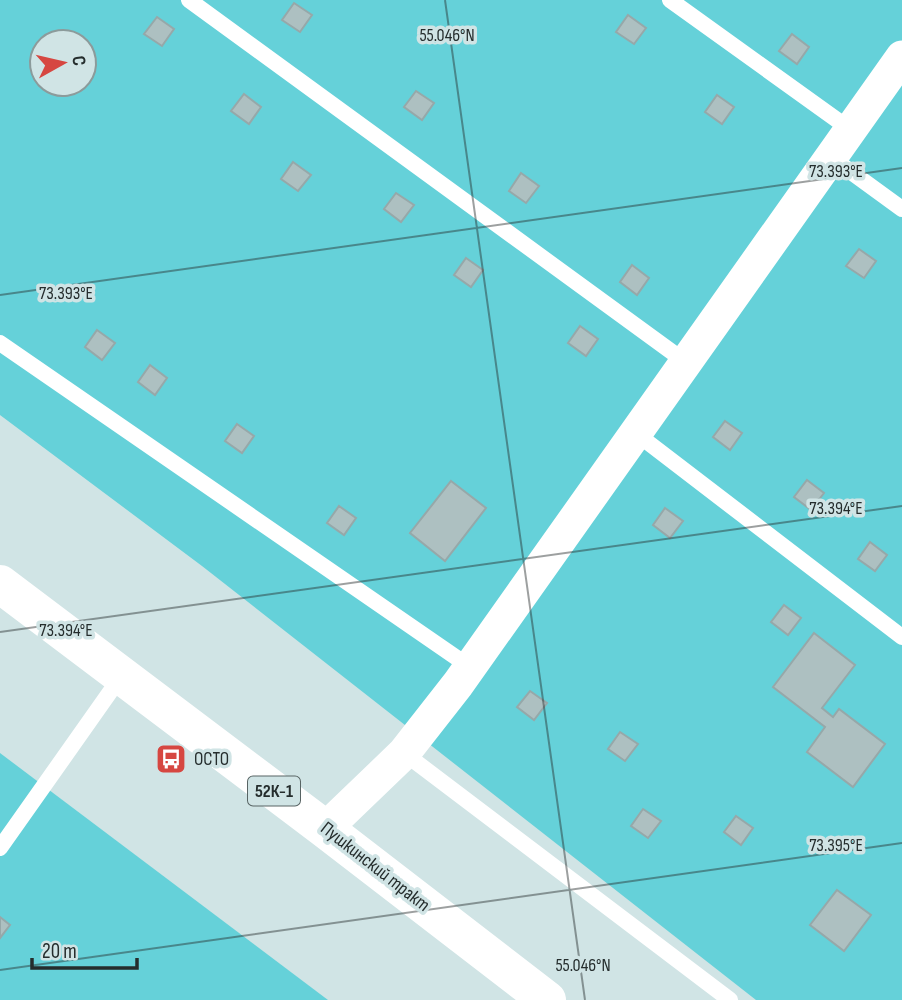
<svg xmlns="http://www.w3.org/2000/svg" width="902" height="1000" font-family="'Sofia Sans Condensed',sans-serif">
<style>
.green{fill:#65d1d9;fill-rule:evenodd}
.building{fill:#adc0c1;stroke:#96a8a9;stroke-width:2}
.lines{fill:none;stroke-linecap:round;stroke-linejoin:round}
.service{stroke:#fff;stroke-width:16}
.minor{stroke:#fff;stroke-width:33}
.primary{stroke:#fff;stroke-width:38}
.ticks{fill:none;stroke:#252d2d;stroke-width:2;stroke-opacity:0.45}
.labels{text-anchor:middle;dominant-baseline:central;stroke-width:7;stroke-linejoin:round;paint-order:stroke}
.shield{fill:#d0e4e5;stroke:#586464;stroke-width:2}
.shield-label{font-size:18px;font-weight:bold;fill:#252d2d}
.poi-label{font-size:19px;fill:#252d2d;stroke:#d0e4e5;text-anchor:start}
.street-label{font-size:19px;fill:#252d2d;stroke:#d0e4e5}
.ticks-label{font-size:18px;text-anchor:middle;fill:#252d2d;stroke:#d0e4e5;stroke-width:7;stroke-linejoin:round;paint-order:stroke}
</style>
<rect width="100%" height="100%" fill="#d0e4e5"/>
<!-- green -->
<g class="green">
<path d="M 0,0 L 902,0 L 902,1000 L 756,1000 L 202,566 L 0,415 ZM 42,42 L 84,42 L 84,84 L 42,84 Z"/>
<path d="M 0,753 L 328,1000 L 0,1000 Z"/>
</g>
<!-- building -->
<g class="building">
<path d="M 294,3 L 312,15 L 300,32 L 282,20 Z"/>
<path d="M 628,15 L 646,28 L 634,44 L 616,32 Z"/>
<path d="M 157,17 L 174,29 L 162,46 L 144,34 Z"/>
<path d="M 792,34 L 809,47 L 797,64 L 779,51 Z"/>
<path d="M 416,91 L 434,103 L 422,120 L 404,107 Z"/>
<path d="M 244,94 L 261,107 L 249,124 L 231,111 Z"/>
<path d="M 717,95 L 734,107 L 722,124 L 705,112 Z"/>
<path d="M 293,162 L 311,175 L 298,191 L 281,179 Z"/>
<path d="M 521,173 L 539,186 L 526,203 L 509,191 Z"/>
<path d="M 396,193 L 414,205 L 401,222 L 384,209 Z"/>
<path d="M 859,249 L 876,261 L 864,278 L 846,266 Z"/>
<path d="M 466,258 L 483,270 L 471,287 L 454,275 Z"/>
<path d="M 632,265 L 649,278 L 637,295 L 620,282 Z"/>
<path d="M 580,326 L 598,339 L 586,356 L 568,343 Z"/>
<path d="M 97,330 L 115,343 L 102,360 L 85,347 Z"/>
<path d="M 150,365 L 167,378 L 155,395 L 138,382 Z"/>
<path d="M 725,421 L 742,433 L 730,450 L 713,437 Z"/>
<path d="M 237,424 L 254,436 L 242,453 L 225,441 Z"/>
<path d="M 807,480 L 824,493 L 811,510 L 794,497 Z"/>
<path d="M 451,481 L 486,508 L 445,561 L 410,533 Z"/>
<path d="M 339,506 L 356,518 L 344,535 L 327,523 Z"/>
<path d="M 665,508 L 683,521 L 670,538 L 653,525 Z"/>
<path d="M 870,542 L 887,555 L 875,571 L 858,559 Z"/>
<path d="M 784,605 L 801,618 L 788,635 L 771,622 Z"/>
<path d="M 814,633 L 855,665 L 822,708 L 833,717 L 839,709 L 885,744 L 853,787 L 807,752 L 825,727 L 773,687 Z"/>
<path d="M 530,691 L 547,703 L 534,720 L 517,707 Z"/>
<path d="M 620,732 L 638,744 L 625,761 L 608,749 Z"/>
<path d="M 643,809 L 661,821 L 648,838 L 631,826 Z"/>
<path d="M 736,816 L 753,828 L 741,845 L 724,832 Z"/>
<path d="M 837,890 L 871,915 L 844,951 L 810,925 Z"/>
<path d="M 0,917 L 10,925 L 0,938 Z"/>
</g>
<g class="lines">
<!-- service -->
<g class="service">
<path d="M 189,0 L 687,363"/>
<path d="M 670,0 L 851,130"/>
<path d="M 832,158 L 902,209"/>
<path d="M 0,343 L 470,667"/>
<path d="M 637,434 L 902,637"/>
<path d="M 404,753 L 730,1000"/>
<path d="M 0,848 L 122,675"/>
</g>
<!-- minor -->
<path class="minor" d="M 325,829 L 404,753 L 458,684 L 902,57"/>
<!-- primary -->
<path class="primary" d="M 0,584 L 325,829 L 547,1000"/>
</g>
<!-- ticks -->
<path class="ticks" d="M 445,0 L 585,1000M 0,295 L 902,168M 0,632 L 902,506M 0,970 L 902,843"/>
<!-- icons -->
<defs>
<g id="bus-square" transform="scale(1.575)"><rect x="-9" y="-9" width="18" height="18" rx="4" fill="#d64741" stroke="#d0e4e5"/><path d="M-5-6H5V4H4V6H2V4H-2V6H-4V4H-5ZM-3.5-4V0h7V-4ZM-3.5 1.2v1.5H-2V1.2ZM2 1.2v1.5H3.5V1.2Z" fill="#fff"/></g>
</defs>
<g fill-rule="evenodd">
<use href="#bus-square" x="171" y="759"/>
</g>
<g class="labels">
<!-- shield labels -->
<rect class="shield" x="248" y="776.5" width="52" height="29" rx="5"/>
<g class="shield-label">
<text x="274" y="791">52К-1</text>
</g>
<!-- poi labels -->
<g class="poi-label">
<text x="194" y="759">ОСТО</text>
</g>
<!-- street labels -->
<g class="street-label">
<text transform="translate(375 867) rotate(38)">Пушкинский тракт</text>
</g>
</g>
<g class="ticks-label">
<text x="447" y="41">55.046°N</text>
<text x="836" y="177">73.393°E</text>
<text x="66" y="299">73.393°E</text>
<text x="836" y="514">73.394°E</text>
<text x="66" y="636">73.394°E</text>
<text x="836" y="851">73.395°E</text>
<text x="583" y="971">55.046°N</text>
</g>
<!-- north arrow -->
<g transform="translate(63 63) rotate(82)"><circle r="33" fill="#d0e4e5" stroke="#8c9b9b" stroke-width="2"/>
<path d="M0-5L12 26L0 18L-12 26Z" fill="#d64741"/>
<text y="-10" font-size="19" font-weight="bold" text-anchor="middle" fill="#252d2d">С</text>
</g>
<!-- scale -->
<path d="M32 958v10h105v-10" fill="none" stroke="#252d2d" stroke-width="3.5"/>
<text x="42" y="958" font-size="21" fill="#252d2d" stroke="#d0e4e5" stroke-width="5" paint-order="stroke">20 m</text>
</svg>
